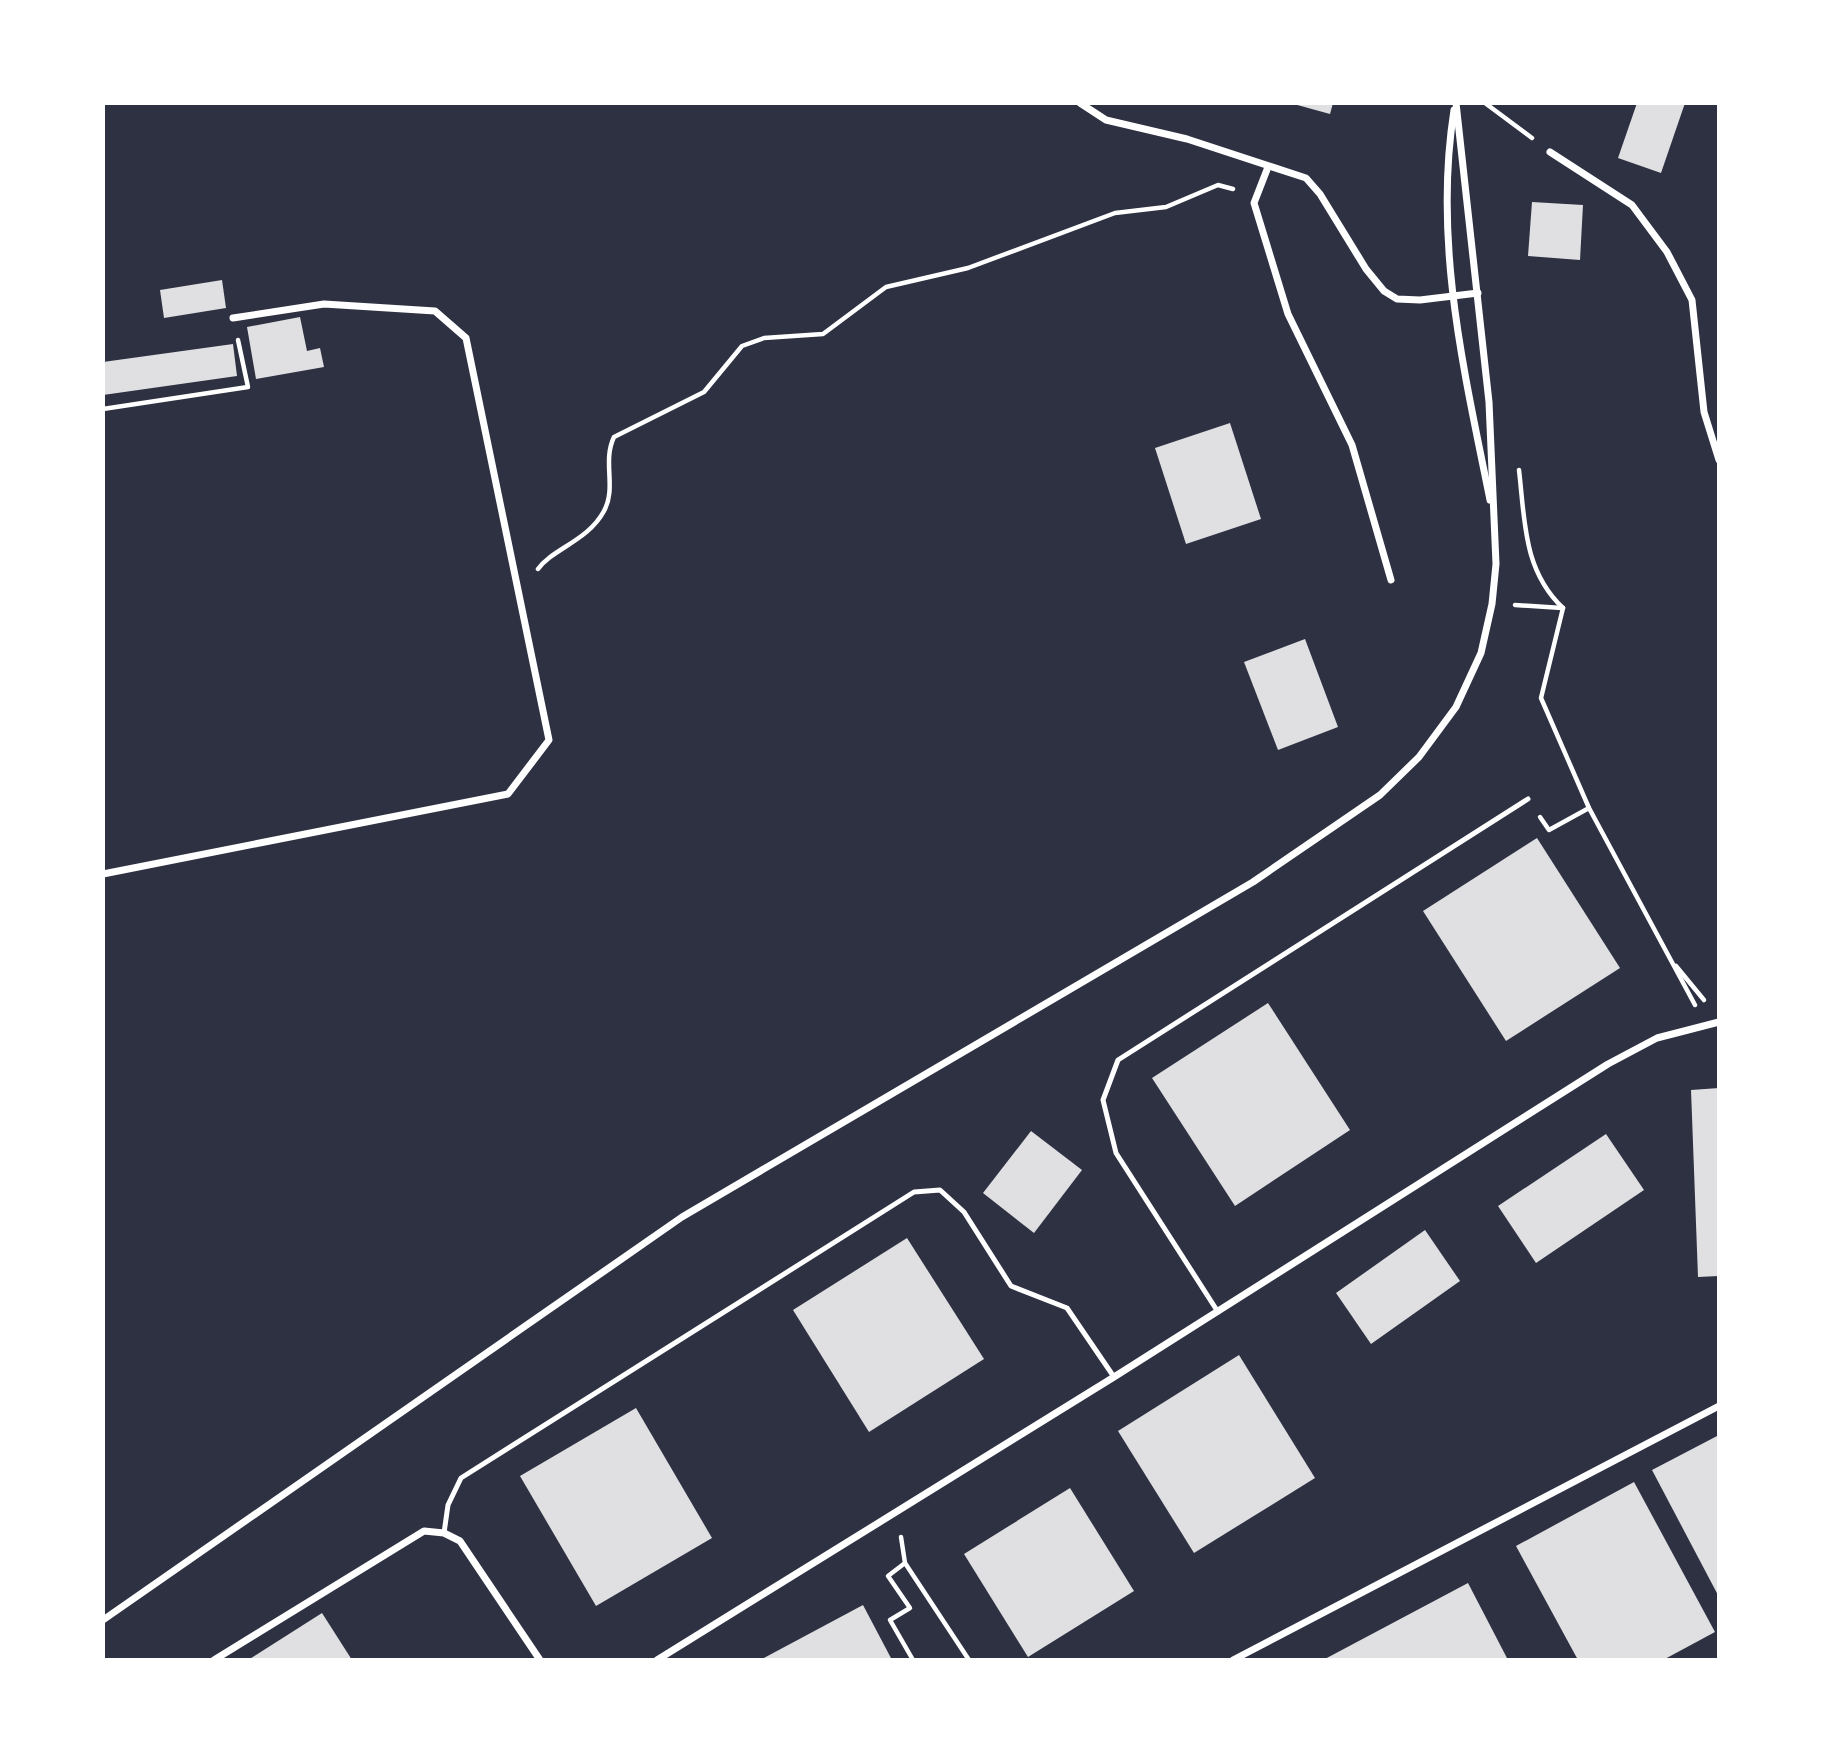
<svg xmlns="http://www.w3.org/2000/svg" width="1822" height="1763" font-family="'Noto Sans',sans-serif">
<style>
.building{fill:#e0e0e3}
.lines{fill:none;stroke-linecap:round;stroke-linejoin:round}
.path{stroke:#fff;stroke-width:4.5}
.service{stroke:#fff;stroke-width:5}
.minor{stroke:#fff;stroke-width:7}
</style>
<rect width="100%" height="100%" fill="#2d3142"/>
<!-- building -->
<g class="building">
<path d="M 1290,103 L 1333,103 L 1330,114 Z"/>
<path d="M 1637,103 L 1685,103 L 1661,173 L 1618,158 Z"/>
<path d="M 1532,202 L 1583,205 L 1580,260 L 1528,256 Z"/>
<path d="M 222,280 L 226,308 L 164,318 L 160,290 Z"/>
<path d="M 300,317 L 307,351 L 320,348 L 324,367 L 256,379 L 247,327 Z"/>
<path d="M 233,344 L 237,376 L 103,395 L 103,362 Z"/>
<path d="M 1230,423 L 1261,519 L 1186,544 L 1155,448 Z"/>
<path d="M 1305,639 L 1338,727 L 1278,750 L 1244,662 Z"/>
<path d="M 1537,838 L 1620,968 L 1506,1041 L 1423,911 Z"/>
<path d="M 1268,1003 L 1350,1130 L 1235,1206 L 1152,1078 Z"/>
<path d="M 1719,1088 L 1719,1276 L 1698,1277 L 1691,1090 Z"/>
<path d="M 1031,1131 L 1082,1170 L 1034,1233 L 983,1193 Z"/>
<path d="M 1606,1134 L 1644,1190 L 1536,1263 L 1498,1206 Z"/>
<path d="M 1425,1230 L 1460,1281 L 1371,1344 L 1336,1293 Z"/>
<path d="M 907,1238 L 984,1359 L 869,1432 L 793,1310 Z"/>
<path d="M 1239,1355 L 1315,1478 L 1194,1553 L 1118,1431 Z"/>
<path d="M 636,1408 L 712,1538 L 596,1606 L 520,1476 Z"/>
<path d="M 1719,1435 L 1719,1597 L 1652,1470 Z"/>
<path d="M 1634,1482 L 1715,1632 L 1663,1660 L 1578,1660 L 1516,1546 Z"/>
<path d="M 1070,1488 L 1134,1591 L 1028,1657 L 964,1554 Z"/>
<path d="M 1468,1583 L 1508,1660 L 1323,1660 Z"/>
<path d="M 863,1605 L 892,1660 L 760,1660 Z"/>
<path d="M 322,1613 L 352,1660 L 248,1660 Z"/>
</g>
<g class="lines">
<!-- path -->
<g class="path">
<path d="M 1485,103 L 1532,138"/>
<path d="M 103,409 L 248,387 L 238,340"/>
<path d="M 1519,470 C 1525,521 1523,570 1563,608"/>
<path d="M 538,569 C 552,549 588,541 604,511 C 617,487 602,462 614,437 L 704,392 L 742,346 L 764,338 L 823,334 L 886,287 L 968,268 L 1115,213 L 1166,207 L 1218,185 L 1233,189"/>
<path d="M 1515,605 L 1562,608"/>
<path d="M 1563,608 L 1541,698 L 1589,808 L 1695,1005"/>
<path d="M 1540,817 L 1549,830 L 1589,808"/>
<path d="M 1676,966 L 1704,1000"/>
<path d="M 901,1537 L 905,1563 L 969,1660"/>
<path d="M 905,1563 L 888,1576 L 910,1608 L 890,1620 L 913,1660"/>
</g>
<!-- service -->
<g class="service">
<path d="M 1218,1312 L 1116,1153 L 1103,1100 L 1118,1060 L 1528,799"/>
<path d="M 444,1533 L 448,1505 L 461,1478 L 914,1192 L 940,1190 L 964,1212 L 1011,1286 L 1067,1308 L 1114,1377"/>
</g>
<!-- minor -->
<g class="minor">
<path d="M 1080,103 L 1106,120 L 1187,139 L 1306,178 L 1320,194 L 1366,269 L 1384,291 L 1397,299 L 1420,300 L 1478,293"/>
<path d="M 1454,110 C 1433,242 1464,371 1490,500"/>
<path d="M 1550,152 L 1632,205 L 1667,252 L 1692,300 L 1704,412 L 1719,460"/>
<path d="M 1268,167 L 1254,203 L 1288,314 L 1352,445 L 1391,580"/>
<path d="M 103,874 L 508,794 L 549,740 L 466,338 L 435,311 L 324,304 L 233,318"/>
<path d="M 103,1620 L 682,1217 L 1253,882 L 1380,795 L 1419,757 L 1456,707 L 1481,653 L 1492,604 L 1496,564 L 1489,402 L 1456,103"/>
<path d="M 214,1660 L 424,1531 L 444,1533 L 460,1541 L 540,1660"/>
<path d="M 657,1660 L 1114,1377 L 1608,1064 L 1657,1038 L 1719,1022"/>
<path d="M 1233,1660 L 1719,1406"/>
</g>
</g>
<!-- border -->
<rect width="1822" height="1763" fill="none" stroke="#ffffff" stroke-width="210"/>
</svg>
